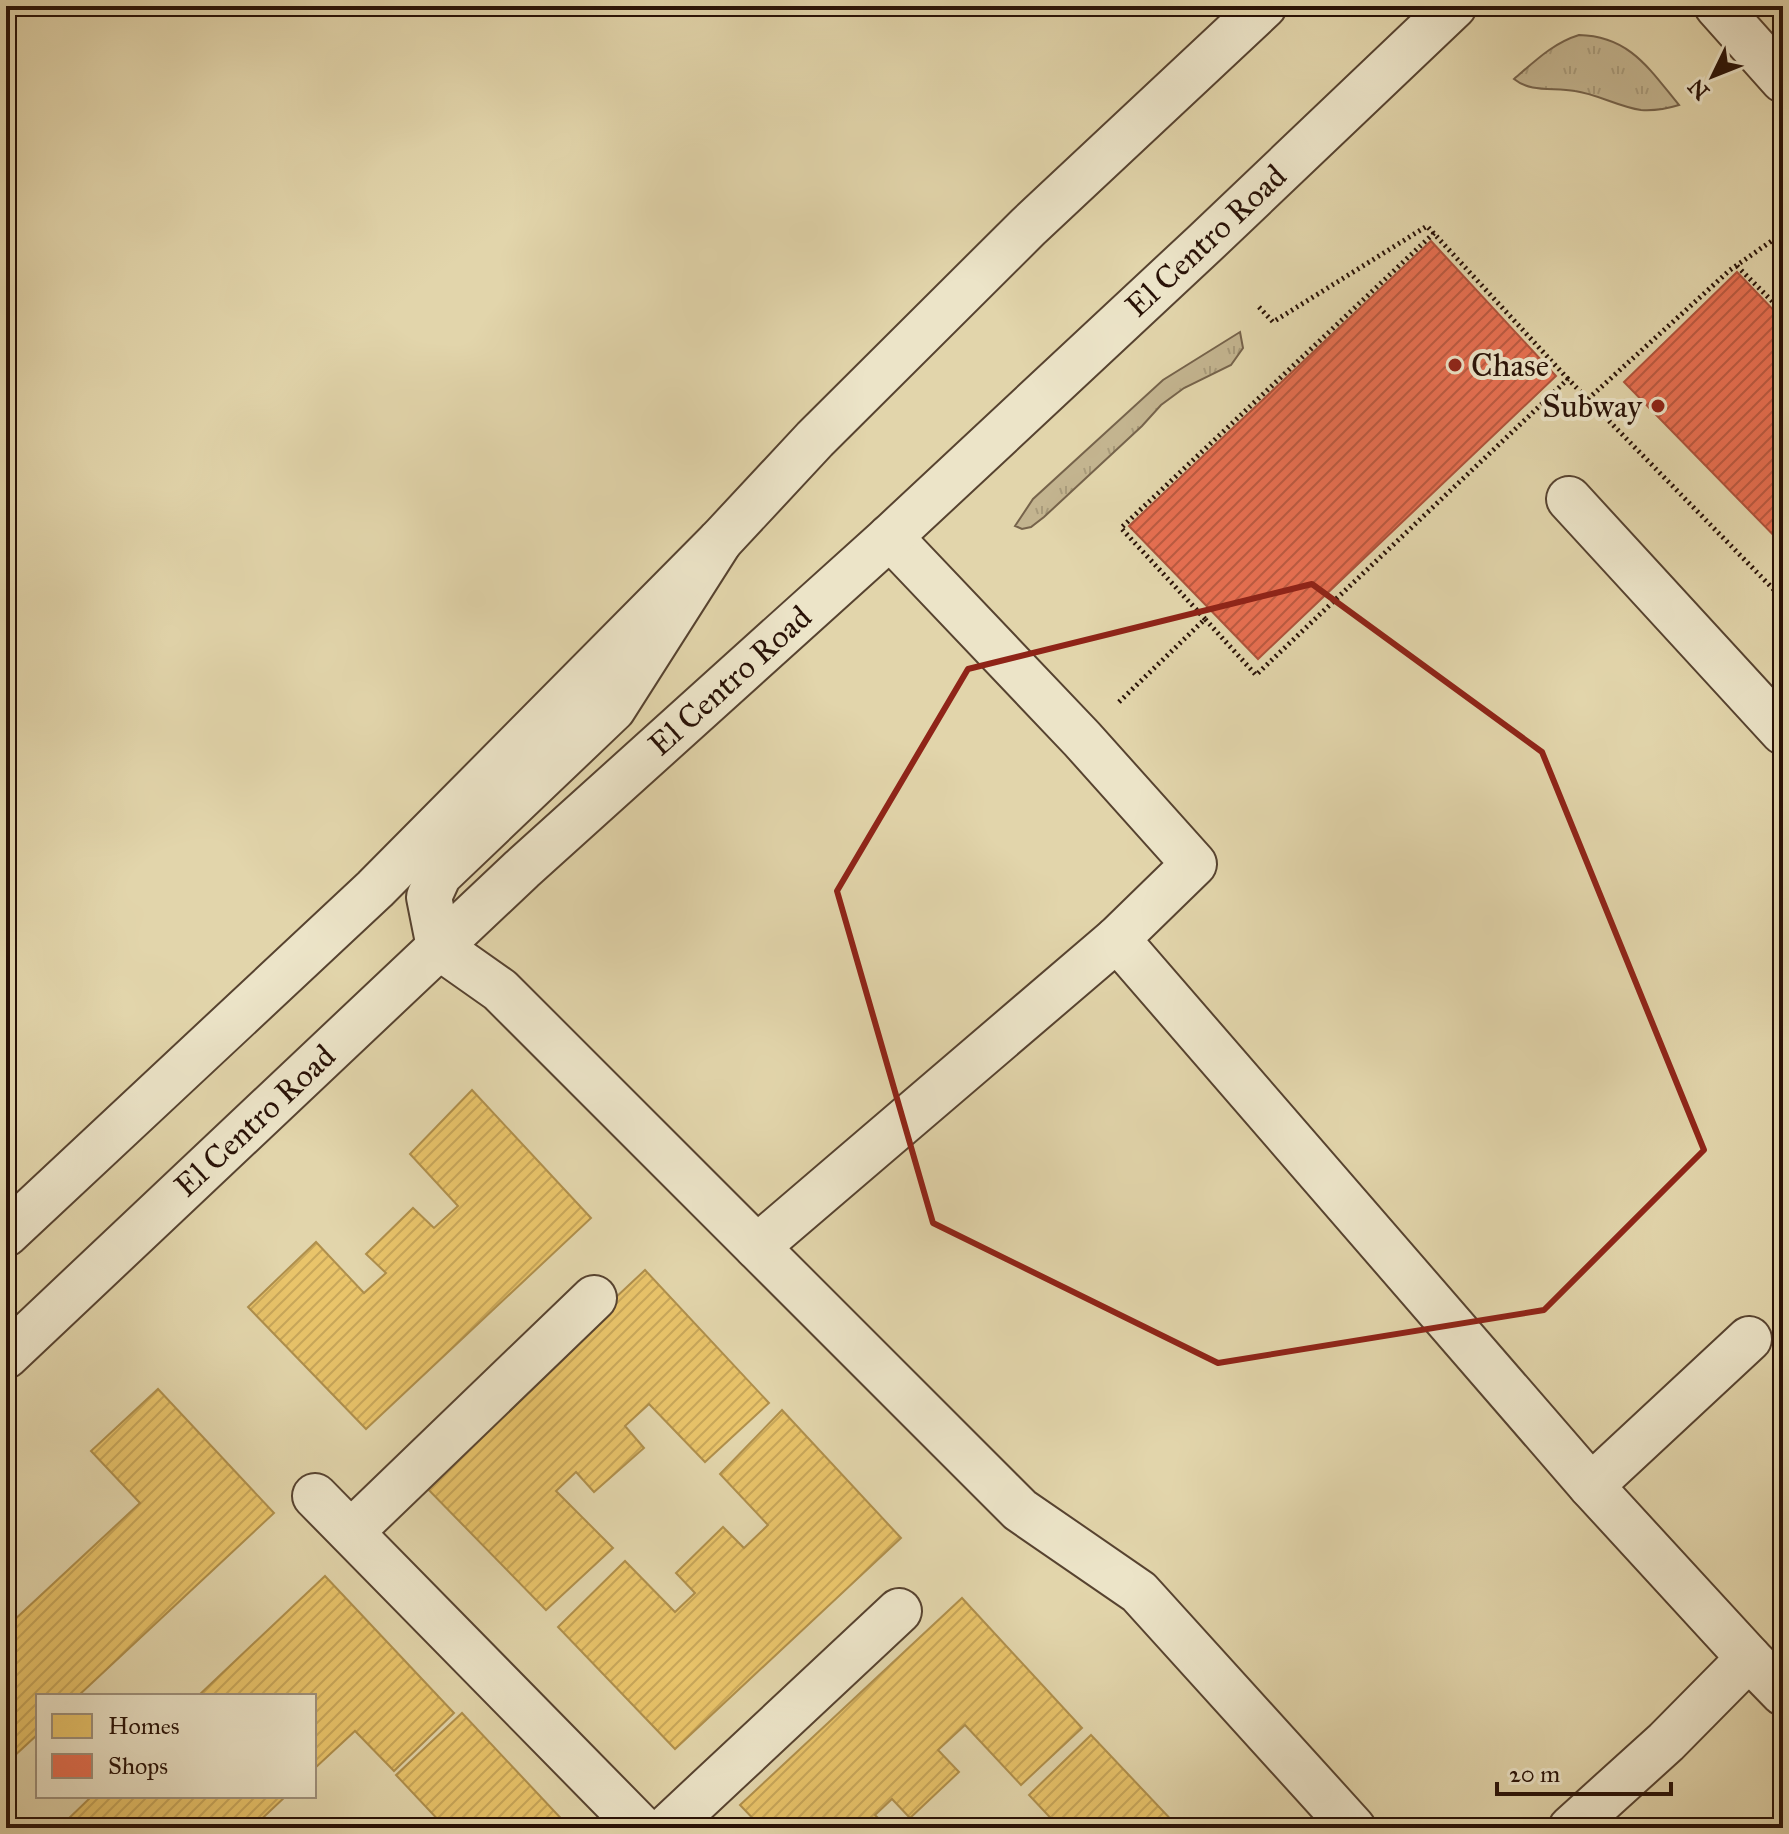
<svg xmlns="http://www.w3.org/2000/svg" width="1789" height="1834" font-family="'IM FELL Great Primer',serif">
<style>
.grass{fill:url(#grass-tufts);stroke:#76634b;stroke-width:2}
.homes{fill:url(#homes-hatch);stroke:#af8f4c;stroke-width:2}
.shops{fill:url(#shops-hatch);stroke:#ae533b;stroke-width:2}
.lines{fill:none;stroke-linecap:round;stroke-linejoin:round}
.minor-casing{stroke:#574330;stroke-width:48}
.path{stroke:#291207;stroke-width:5;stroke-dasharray:2 4;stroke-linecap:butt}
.minor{stroke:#ece4c8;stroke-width:44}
.marked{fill:none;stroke:#8f2418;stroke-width:6;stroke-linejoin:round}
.poi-dot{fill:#8f2418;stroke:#ece4c8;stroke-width:3}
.labels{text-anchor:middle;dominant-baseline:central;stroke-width:8;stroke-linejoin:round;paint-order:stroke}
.street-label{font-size:32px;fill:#291207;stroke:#ece4c8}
.poi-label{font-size:32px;fill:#291207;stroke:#ece4c8;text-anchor:start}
</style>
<defs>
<pattern id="grass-tufts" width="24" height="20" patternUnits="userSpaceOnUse" patternTransform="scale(2)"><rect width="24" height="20" fill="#c3b48f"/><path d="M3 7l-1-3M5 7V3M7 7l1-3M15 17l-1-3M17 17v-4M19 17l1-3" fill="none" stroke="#a89a7a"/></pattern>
<pattern id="homes-hatch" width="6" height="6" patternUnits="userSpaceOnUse" patternTransform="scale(2)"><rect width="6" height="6" fill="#e9c46a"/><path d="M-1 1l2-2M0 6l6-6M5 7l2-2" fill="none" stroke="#c8a75a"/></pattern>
<pattern id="shops-hatch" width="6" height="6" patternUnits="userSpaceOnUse" patternTransform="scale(2)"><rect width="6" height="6" fill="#e76f51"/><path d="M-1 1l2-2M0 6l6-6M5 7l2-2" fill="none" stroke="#bb5a41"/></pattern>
</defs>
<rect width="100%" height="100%" fill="#e2d5ab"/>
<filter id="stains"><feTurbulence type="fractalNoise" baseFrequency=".0025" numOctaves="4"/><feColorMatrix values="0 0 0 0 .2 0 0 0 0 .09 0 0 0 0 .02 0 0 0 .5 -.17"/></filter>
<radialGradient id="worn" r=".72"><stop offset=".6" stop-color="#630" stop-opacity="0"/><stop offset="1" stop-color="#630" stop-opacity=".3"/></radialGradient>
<!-- grass -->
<g class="grass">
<path d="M 1579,35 C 1630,36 1650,70 1679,105 C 1666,109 1655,111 1641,110 C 1619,107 1597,94 1575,91 C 1554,87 1531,93 1514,79 C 1535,61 1553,43 1579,35 Z"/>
<path d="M 1240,332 L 1243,348 L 1231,365 L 1184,388 L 1161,405 L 1142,426 L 1044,517 L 1031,527 L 1022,529 L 1015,526 L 1033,499 L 1163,380 Z"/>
</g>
<!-- homes -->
<g class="homes">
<path d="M 472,1090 L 591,1218 L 366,1429 L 248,1307 L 316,1242 L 364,1293 L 386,1273 L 366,1254 L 413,1208 L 434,1228 L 458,1206 L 410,1154 Z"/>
<path d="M 645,1270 L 769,1403 L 705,1462 L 649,1404 L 625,1426 L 644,1448 L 594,1492 L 576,1472 L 556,1491 L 613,1548 L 546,1610 L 420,1481 Z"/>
<path d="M 158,1389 L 274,1513 L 78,1696 L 38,1696 L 38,1734 L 12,1758 L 6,1752 L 6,1616 L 12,1622 L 140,1503 L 91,1451 Z"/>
<path d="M 782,1410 L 901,1538 L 675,1749 L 558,1627 L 625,1561 L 675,1612 L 695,1593 L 676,1573 L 723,1527 L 744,1548 L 768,1525 L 720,1474 Z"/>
<path d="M 325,1576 L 454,1713 L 394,1771 L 355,1731 L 314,1769 L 314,1696 L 198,1696 Z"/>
<path d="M 962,1598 L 1082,1728 L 1021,1785 L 965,1725 L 938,1750 L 959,1772 L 910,1818 L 892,1799 L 875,1815 L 888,1828 L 762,1828 L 740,1805 Z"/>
<path d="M 462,1713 L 570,1828 L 442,1828 L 444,1826 L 396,1775 Z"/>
<path d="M 1091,1735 L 1179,1828 L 1060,1828 L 1029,1795 Z"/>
<path d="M 92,1796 L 286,1796 L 252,1828 L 69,1828 L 64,1823 Z"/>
</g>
<!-- shops -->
<g class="shops">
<path d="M 1431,241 L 1556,376 L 1258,659 L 1129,526 Z"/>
<path d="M 1737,272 L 1783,320 L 1783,545 L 1624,382 Z"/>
</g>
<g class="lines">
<!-- minor casing -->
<g class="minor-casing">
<g id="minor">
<path d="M 1717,6 L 1783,80"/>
<path d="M 1569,499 L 1783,732"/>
<path d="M 890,537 L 1082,739 L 1194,864 L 1117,939"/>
<path d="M 720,541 L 613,709 L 439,875 L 429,897 L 439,947 L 500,990 L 1020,1510 L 1139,1592 L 1353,1828"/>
<path d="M 6,1234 L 375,889 L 720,541 L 815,439 L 1028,227 L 1264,6"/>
<path d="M 757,1247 L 1117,939 L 1591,1486 L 1749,1658 L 1666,1742 L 1571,1828"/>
<path d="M 6,1356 L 522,869 L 890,537 L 1204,244 L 1454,6"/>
<path d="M 1591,1486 L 1749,1339"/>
<path d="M 315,1496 L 641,1828"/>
<path d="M 351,1532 L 594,1298"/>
<path d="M 1749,1658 L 1783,1693"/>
<path d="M 667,1828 L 899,1611"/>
</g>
</g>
<!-- path -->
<g class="path">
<path d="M 1737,266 L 1783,312"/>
<path d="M 1259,307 L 1273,322 L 1427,226 L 1568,379"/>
<path d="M 1588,399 L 1730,270 L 1783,233"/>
<path d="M 1205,619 L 1121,528 L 1434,233"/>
<path d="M 1119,702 L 1205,619 L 1256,675 L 1568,379 L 1783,599"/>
</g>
<!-- minor -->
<use href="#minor" class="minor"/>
</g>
<!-- marked area -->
<path class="marked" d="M 1312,584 L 1542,752 L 1704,1150 L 1544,1310 L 1218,1363 L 933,1223 L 837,891 L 968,669 Z"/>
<!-- markers -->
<g class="poi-dot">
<circle cx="1455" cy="365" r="8"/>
<circle cx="1658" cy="406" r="8"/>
</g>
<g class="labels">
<!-- street labels -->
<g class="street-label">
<text transform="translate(1206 241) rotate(-43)">El Centro Road</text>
<text transform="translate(730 681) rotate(-42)">El Centro Road</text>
<text transform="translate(255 1121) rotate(-43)">El Centro Road</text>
</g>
<!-- poi labels -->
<g class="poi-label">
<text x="1471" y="365">Chase</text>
<text x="1642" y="406" text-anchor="end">Subway</text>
</g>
</g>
<!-- margin -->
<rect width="1789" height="1834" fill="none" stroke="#e2d5ab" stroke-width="32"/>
<rect x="8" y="8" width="1773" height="1818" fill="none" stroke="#291207" stroke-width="4"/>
<rect x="16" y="16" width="1757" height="1802" fill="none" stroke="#291207" stroke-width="2"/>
<!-- legend -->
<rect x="36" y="1694" width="280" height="104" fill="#ece4c8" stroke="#9e907b" stroke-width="2"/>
<rect x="52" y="1714" width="40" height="24" fill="#e9c46a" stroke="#9e907b" stroke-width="2"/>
<text x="108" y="1734" font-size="24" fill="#291207">Homes</text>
<rect x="52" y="1754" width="40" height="24" fill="#e76f51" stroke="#9e907b" stroke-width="2"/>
<text x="108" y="1774" font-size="24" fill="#291207">Shops</text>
<!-- north arrow -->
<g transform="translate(1713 76) rotate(227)" stroke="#ece4c8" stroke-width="6" paint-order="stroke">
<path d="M0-6L14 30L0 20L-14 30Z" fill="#291207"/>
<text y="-12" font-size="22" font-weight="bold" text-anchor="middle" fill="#291207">N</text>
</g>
<!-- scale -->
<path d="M1497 1782v12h174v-12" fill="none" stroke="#291207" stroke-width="4"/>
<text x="1509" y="1782" font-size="24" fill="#291207" stroke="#ece4c8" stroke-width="6" paint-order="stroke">20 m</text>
<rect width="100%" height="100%" filter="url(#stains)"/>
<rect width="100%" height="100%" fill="url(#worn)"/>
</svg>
